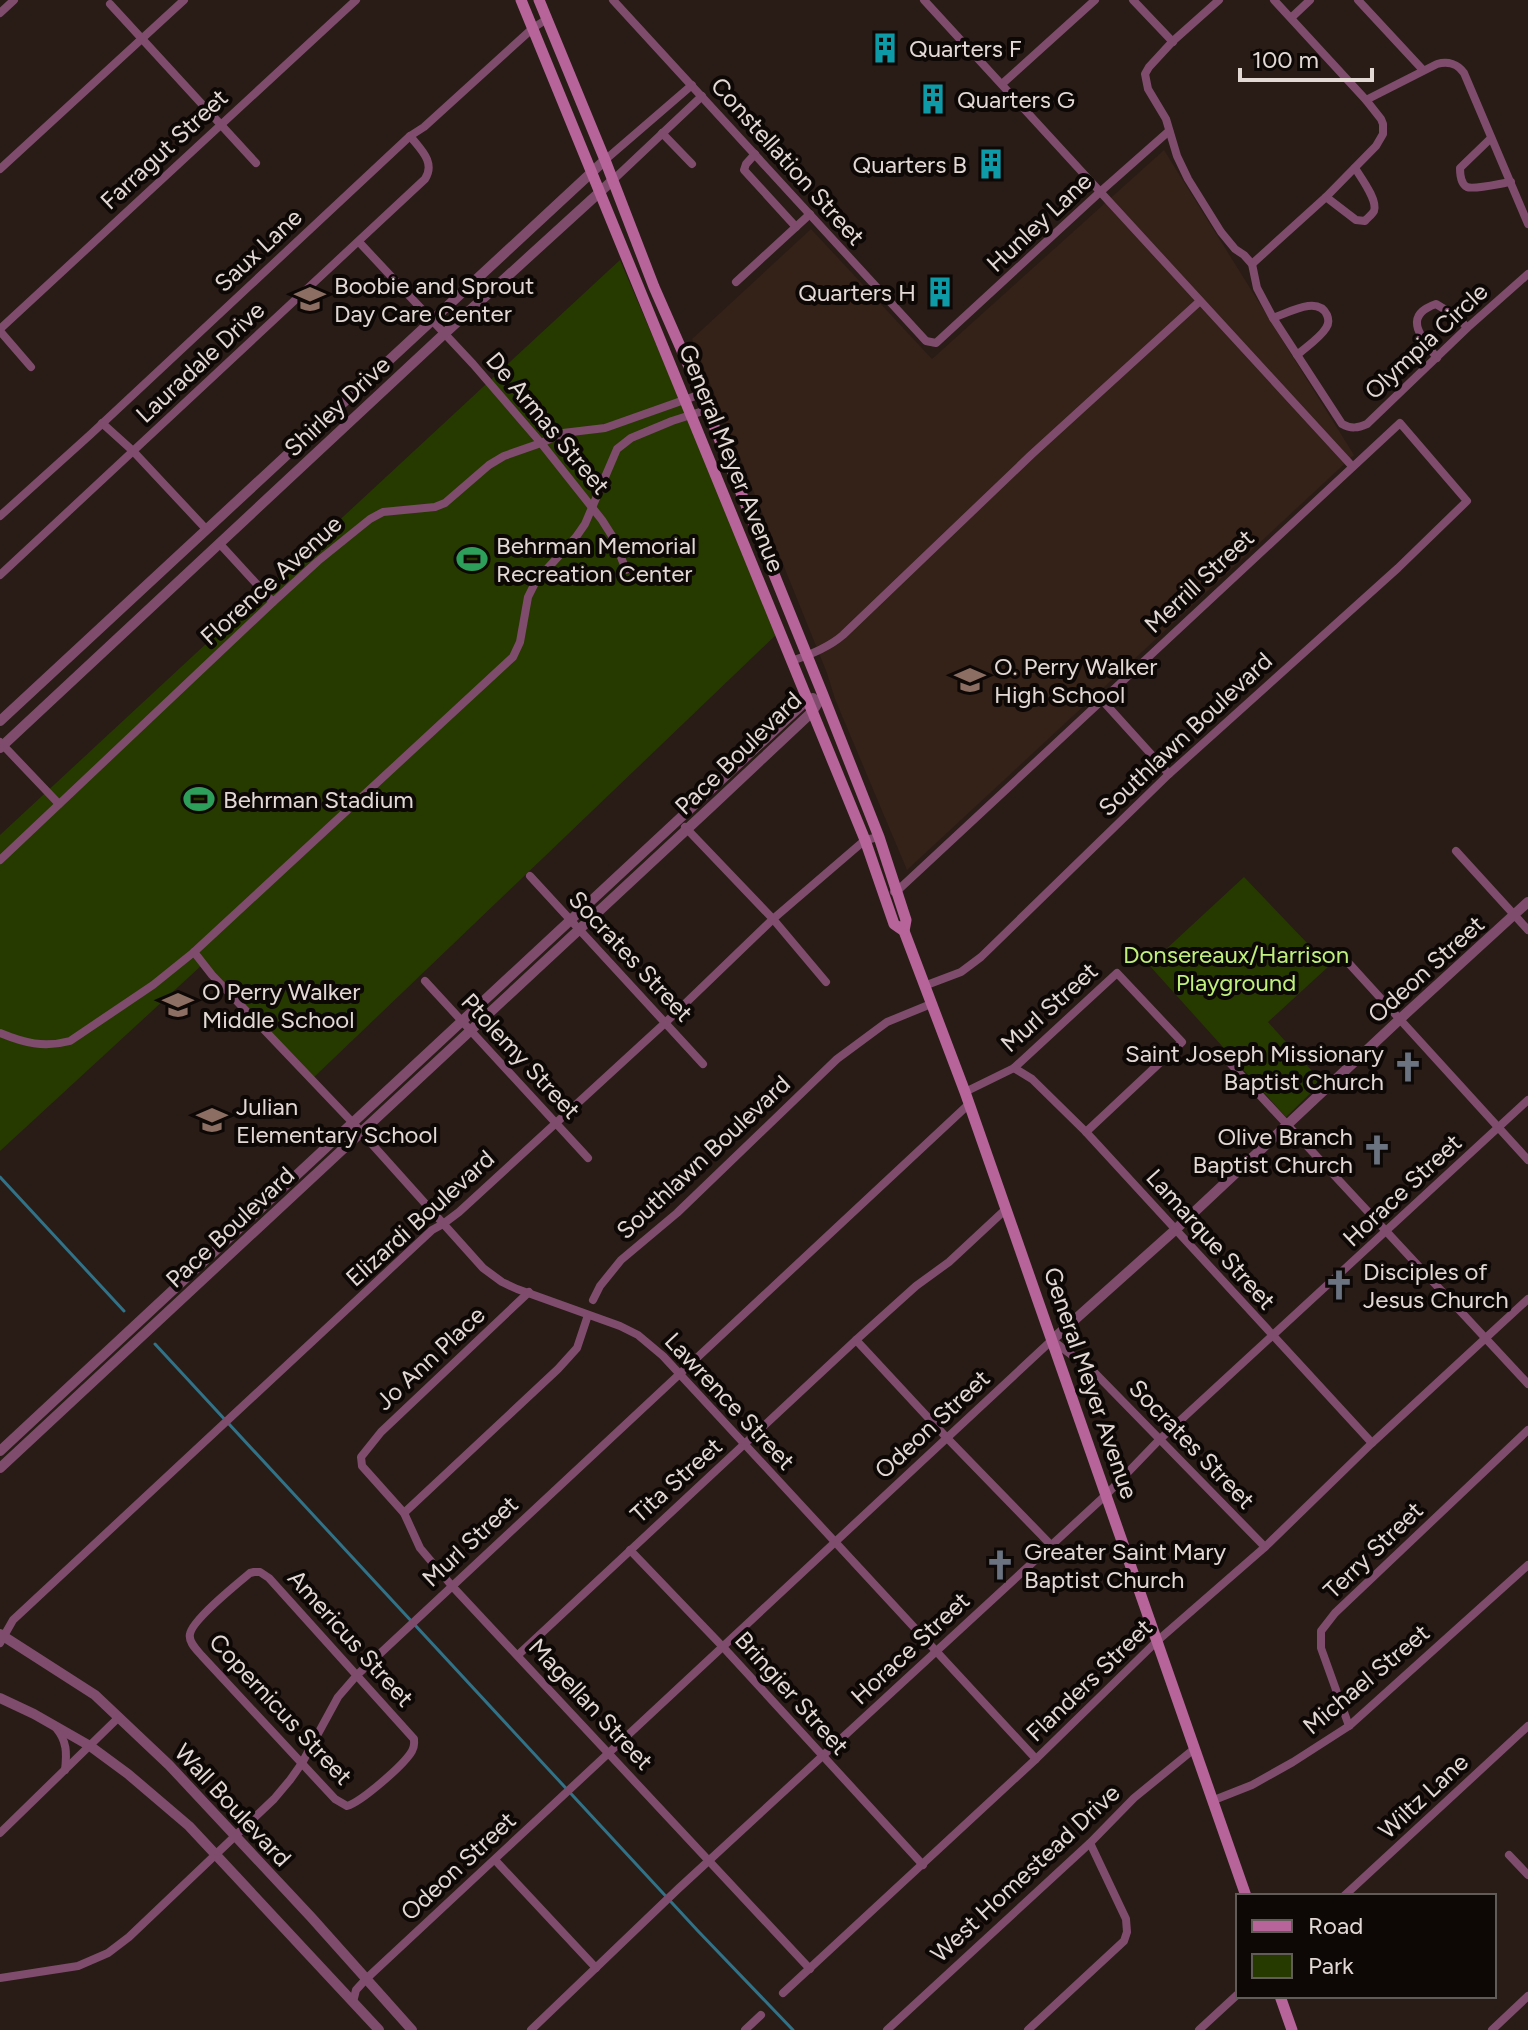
<svg xmlns="http://www.w3.org/2000/svg" width="1528" height="2030" font-family="Figtree,sans-serif">
<style>
.built{fill:#342118}
.green{fill:#263a00}
.lines{fill:none;stroke-linecap:round;stroke-linejoin:round}
.stream{stroke:#307288;stroke-width:3}
.minor{stroke:#804c6e;stroke-width:8}
.tertiary{stroke:#804c6e;stroke-width:10}
.secondary{stroke:#b6649a;stroke-width:11}
.labels{text-anchor:middle;dominant-baseline:central;stroke-width:8;stroke-linejoin:round;paint-order:stroke}
.poi-label{font-size:24px;fill:#e2d9d5;stroke:#0d0806;text-anchor:start}
.street-label{font-size:24px;fill:#e2d9d5;stroke:#0d0806}
.park-label{font-size:24px;fill:#c0f07c;stroke:#0d0806}
</style>
<rect width="100%" height="100%" fill="#291c16"/>
<!-- built -->
<path class="built" d="M 1164,150 L 1354,455 L 907,870 L 835,699 L 827,673 L 692,339 L 811,229 L 932,359 Z"/>
<!-- green -->
<g class="green">
<path d="M 620,260 L 779,632 L 311,1080 L 203,964 L 0,1151 L 0,835 Z"/>
<path d="M 1244,877 L 1329,966 L 1268,1022 L 1322,1082 L 1286,1117 L 1149,965 Z"/>
</g>
<g class="lines">
<!-- stream -->
<g class="stream">
<path d="M 0,1177 L 124,1311"/>
<path d="M 155,1344 L 698,1931 L 793,2030"/>
</g>
<!-- minor -->
<g class="minor">
<path d="M 613,0 L 926,341 L 936,343 L 1100,192 L 1169,131"/>
<path d="M 924,0 L 1352,466"/>
<path d="M 1133,0 L 1173,42"/>
<path d="M 1219,0 L 1173,41 L 1149,67 L 1145,74 L 1148,89 L 1166,119 L 1177,156 L 1188,179 L 1221,232 L 1235,249 L 1244,255 L 1252,264 L 1257,288 L 1273,318 L 1342,424 C 1351,429 1358,428 1367,424 L 1467,328 L 1528,274"/>
<path d="M 1358,0 L 1423,70"/>
<path d="M 110,4 L 256,163"/>
<path d="M 0,13 L 14,0"/>
<path d="M 1292,17 L 1310,0"/>
<path d="M 1002,84 L 1095,0"/>
<path d="M 1366,100 L 1437,64 C 1448,61 1458,64 1464,73 L 1528,224"/>
<path d="M 662,133 L 692,164"/>
<path d="M 1491,138 L 1460,168 C 1460,174 1461,184 1467,187 C 1474,190 1502,183 1511,182"/>
<path d="M 755,154 L 746,164 L 744,170 L 796,227"/>
<path d="M 605,160 L 692,85"/>
<path d="M 0,169 L 184,0"/>
<path d="M 613,180 L 702,96"/>
<path d="M 1326,197 L 1356,220 L 1365,221 C 1367,218 1372,215 1374,211 C 1378,200 1361,178 1355,168"/>
<path d="M 359,242 L 473,364 L 541,443 L 602,520 L 614,539 L 626,570"/>
<path d="M 1252,264 L 1326,197 L 1376,146 L 1383,134 L 1383,124 L 1381,119 L 1366,100 L 1274,0"/>
<path d="M 736,282 L 810,214"/>
<path d="M 1273,318 C 1288,313 1318,295 1327,315 C 1329,320 1329,324 1326,328 C 1320,338 1306,347 1297,355"/>
<path d="M 0,329 L 356,0"/>
<path d="M 0,331 L 31,367"/>
<path d="M 1437,358 C 1422,338 1401,316 1436,304 L 1459,318 L 1467,328"/>
<path d="M 102,423 L 133,451 L 206,529"/>
<path d="M 0,516 L 91,434 L 410,136 L 424,127 L 533,28 L 547,19"/>
<path d="M 219,543 L 273,602"/>
<path d="M 0,575 L 425,179 C 436,162 420,149 410,136"/>
<path d="M 791,661 C 810,655 828,648 843,635 L 1031,455 L 1200,301"/>
<path d="M 1102,700 L 1169,774"/>
<path d="M 0,742 L 59,804"/>
<path d="M 685,827 L 773,919 L 826,982"/>
<path d="M 1456,851 L 1528,930"/>
<path d="M 0,860 L 273,602 L 318,561 L 370,519 L 383,512 L 435,507 L 445,503 L 489,465 L 504,456 L 541,443 L 563,433 L 605,428 L 701,394"/>
<path d="M 530,876 L 703,1064"/>
<path d="M 894,892 L 897,891 L 1400,423 L 1467,501 L 1398,568 L 1169,774 L 981,957 L 961,972 L 924,986"/>
<path d="M 194,952 L 212,975 L 353,1123 L 483,1268 L 502,1282 L 517,1289 L 620,1326 L 638,1335 L 663,1356 L 1036,1759"/>
<path d="M 1344,958 L 1528,1160"/>
<path d="M 425,981 L 588,1158"/>
<path d="M 0,1033 C 24,1043 44,1048 70,1041 L 153,985 L 194,952 L 513,657 L 520,642 L 528,597 L 536,581 L 576,537 L 585,524 L 617,449 L 631,438 L 672,421 L 706,410"/>
<path d="M 1229,1062 L 1528,1384"/>
<path d="M 1014,1068 L 1032,1079 L 1086,1132 L 1372,1443"/>
<path d="M 965,1092 L 1014,1068 L 1117,973 L 1182,1042 L 1086,1132"/>
<path d="M 529,1292 L 381,1432 L 361,1457 L 362,1466 L 404,1513 L 420,1548 L 452,1586 L 810,1969"/>
<path d="M 593,1300 L 600,1286 L 621,1260 L 677,1213 L 837,1059 L 887,1022 L 931,1004"/>
<path d="M 856,1340 L 947,1438 L 1051,1545"/>
<path d="M 404,1513 L 558,1369 L 577,1348 L 588,1315"/>
<path d="M 630,1550 L 723,1647 L 923,1865"/>
<path d="M 254,1572 L 260,1572 L 269,1578 L 414,1739 C 414,1745 415,1745 412,1751 C 404,1765 361,1802 347,1806 L 335,1799 L 202,1656 C 197,1650 188,1642 190,1634 C 192,1620 238,1583 250,1573 Z"/>
<path d="M 0,1643 L 13,1620 L 432,1230 L 443,1224 L 459,1212 L 665,1023 L 773,919 L 865,840 L 879,837"/>
<path d="M 518,1655 L 856,1340 L 916,1286 L 949,1262 L 1006,1209"/>
<path d="M 1349,1726 L 1321,1648 L 1321,1631 L 1335,1613 L 1528,1430"/>
<path d="M 56,1728 C 67,1741 67,1753 65,1770"/>
<path d="M 1214,1800 L 1252,1785 L 1293,1762 L 1349,1726 L 1528,1565"/>
<path d="M 0,1833 L 119,1717"/>
<path d="M 1509,1855 L 1528,1875"/>
<path d="M 495,1860 L 596,1968"/>
<path d="M 1344,1896 L 1528,1726"/>
<path d="M 0,1978 L 78,1966 L 108,1953 L 129,1937 L 274,1799 L 290,1780 L 302,1763 L 338,1697 L 357,1675 L 969,1104"/>
<path d="M 783,1993 L 1036,1759 L 1156,1642 L 1265,1547 L 1372,1443 L 1528,1299"/>
<path d="M 353,2002 L 356,1990 L 366,1979 L 1052,1340 L 1094,1372 L 1265,1547"/>
<path d="M 531,2030 L 678,1889 L 1107,1494 L 1159,1440 L 1528,1100"/>
<path d="M 745,2030 L 761,2015"/>
<path d="M 887,2030 L 1090,1843 L 1134,1798 L 1194,1749"/>
<path d="M 1028,2030 L 1124,1941 L 1127,1932 L 1126,1919 L 1090,1843"/>
<path d="M 1199,2030 L 1238,1994"/>
<path d="M 1492,2030 L 1528,1996"/>
</g>
<!-- tertiary -->
<g class="tertiary">
<path d="M 0,721 L 605,160"/>
<path d="M 0,748 L 444,334 L 613,180"/>
<path d="M 1052,1340 L 1175,1230 L 1400,1019 L 1528,902"/>
<path d="M 0,1451 L 807,700 L 813,698"/>
<path d="M 0,1468 L 713,805 L 812,712 L 823,695"/>
<path d="M 0,1634 L 95,1695 L 169,1765 L 311,1917 L 412,2030"/>
<path d="M 0,1698 L 34,1714 L 90,1746 L 128,1774 L 189,1826 L 379,2030"/>
</g>
<!-- secondary -->
<g class="secondary">
<path d="M 521,0 L 840,779 L 865,840 L 894,924 L 904,931 L 965,1092 L 1246,1896"/>
<path d="M 539,0 L 605,160 L 654,287 L 701,394 L 823,695 L 879,837 L 906,920 L 904,931"/>
<path d="M 1280,1996 L 1292,2030"/>
</g>
</g>
<!-- icons -->
<defs>
<g id="building-bare" transform="scale(2.4)"><path d="M-4-6H4V6H1V3H-1V6H-4ZM-2.5-4.3h1.7v1.8h-1.7ZM.8-4.3h1.7v1.8H.8ZM-2.5-1h1.7V.8h-1.7ZM.8-1h1.7V.8H.8Z" fill="#0f9aa8" stroke="#0d0806" stroke-width="2.5" paint-order="stroke"/></g>
<g id="school-bare" transform="scale(2.4)"><path d="M0-5L7-2L0 1L-7-2ZM-4 1L0 2.5L4 1V4Q0 6-4 4Z" fill="#8d6e63" stroke="#0d0806" stroke-width="2.5" paint-order="stroke"/></g>
<g id="stadium-bare" transform="scale(2.4)"><path d="M0-5a6.5 5 0 1 0 0 10a6.5 5 0 1 0 0-10ZM-3.5-1.8h7v3.6h-7Z" fill="#2e9e5b" stroke="#0d0806" stroke-width="2.5" paint-order="stroke"/></g>
<g id="church-bare" transform="scale(2.4)"><path d="M-1.2-6h2.4v3.5h3.3v2.4h-3.3V6h-2.4V-.1h-3.3v-2.4h3.3Z" fill="#6b7280" stroke="#0d0806" stroke-width="2.5" paint-order="stroke"/></g>
</defs>
<g fill-rule="evenodd">
<use href="#building-bare" x="885" y="48"/>
<use href="#building-bare" x="933" y="99"/>
<use href="#building-bare" x="991" y="164"/>
<use href="#building-bare" x="940" y="292"/>
<use href="#school-bare" x="310" y="299"/>
<use href="#stadium-bare" x="472" y="559"/>
<use href="#school-bare" x="970" y="680"/>
<use href="#stadium-bare" x="199" y="799"/>
<use href="#school-bare" x="178" y="1005"/>
<use href="#church-bare" x="1408" y="1067"/>
<use href="#school-bare" x="212" y="1120"/>
<use href="#church-bare" x="1377" y="1150"/>
<use href="#church-bare" x="1339" y="1285"/>
<use href="#church-bare" x="1000" y="1565"/>
</g>
<g class="labels">
<!-- poi labels -->
<g class="poi-label">
<text x="909" y="48">Quarters F</text>
<text x="957" y="99">Quarters G</text>
<text x="967" y="164" text-anchor="end">Quarters B</text>
<text x="334" y="285">Boobie and Sprout<tspan x="334" dy="28">Day Care Center</tspan></text>
<text x="916" y="292" text-anchor="end">Quarters H</text>
<text x="496" y="545">Behrman Memorial<tspan x="496" dy="28">Recreation Center</tspan></text>
<text x="994" y="666">O. Perry Walker<tspan x="994" dy="28">High School</tspan></text>
<text x="223" y="799">Behrman Stadium</text>
<text x="202" y="991">O Perry Walker<tspan x="202" dy="28">Middle School</tspan></text>
<text x="1384" y="1053" text-anchor="end">Saint Joseph Missionary<tspan x="1384" dy="28">Baptist Church</tspan></text>
<text x="236" y="1106">Julian<tspan x="236" dy="28">Elementary School</tspan></text>
<text x="1353" y="1136" text-anchor="end">Olive Branch<tspan x="1353" dy="28">Baptist Church</tspan></text>
<text x="1363" y="1271">Disciples of<tspan x="1363" dy="28">Jesus Church</tspan></text>
<text x="1024" y="1551">Greater Saint Mary<tspan x="1024" dy="28">Baptist Church</tspan></text>
</g>
<!-- street labels -->
<g class="street-label">
<text transform="translate(164 149) rotate(-43)">Farragut Street</text>
<text transform="translate(788 161) rotate(48)">Constellation Street</text>
<text transform="translate(1039 222) rotate(-43)">Hunley Lane</text>
<text transform="translate(258 250) rotate(-43)">Saux Lane</text>
<text transform="translate(1426 341) rotate(-43)">Olympia Circle</text>
<text transform="translate(200 362) rotate(-43)">Lauradale Drive</text>
<text transform="translate(337 406) rotate(-43)">Shirley Drive</text>
<text transform="translate(548 423) rotate(50)">De Armas Street</text>
<text transform="translate(732 458) rotate(68)">General Meyer Avenue</text>
<text transform="translate(271 580) rotate(-42)">Florence Avenue</text>
<text transform="translate(1199 581) rotate(-43)">Merrill Street</text>
<text transform="translate(1185 734) rotate(-43)">Southlawn Boulevard</text>
<text transform="translate(738 753) rotate(-44)">Pace Boulevard</text>
<text transform="translate(631 956) rotate(47)">Socrates Street</text>
<text transform="translate(1426 969) rotate(-42)">Odeon Street</text>
<text transform="translate(1049 1007) rotate(-42)">Murl Street</text>
<text transform="translate(521 1056) rotate(47)">Ptolemy Street</text>
<text transform="translate(703 1157) rotate(-43)">Southlawn Boulevard</text>
<text transform="translate(1402 1190) rotate(-43)">Horace Street</text>
<text transform="translate(420 1218) rotate(-42)">Elizardi Boulevard</text>
<text transform="translate(230 1227) rotate(-43)">Pace Boulevard</text>
<text transform="translate(1211 1239) rotate(48)">Lamarque Street</text>
<text transform="translate(430 1358) rotate(-43)">Jo Ann Place</text>
<text transform="translate(1091 1383) rotate(71)">General Meyer Avenue</text>
<text transform="translate(730 1401) rotate(47)">Lawrence Street</text>
<text transform="translate(932 1424) rotate(-43)">Odeon Street</text>
<text transform="translate(1192 1444) rotate(46)">Socrates Street</text>
<text transform="translate(676 1480) rotate(-42)">Tita Street</text>
<text transform="translate(470 1541) rotate(-43)">Murl Street</text>
<text transform="translate(1373 1550) rotate(-44)">Terry Street</text>
<text transform="translate(351 1638) rotate(48)">Americus Street</text>
<text transform="translate(910 1648) rotate(-43)">Horace Street</text>
<text transform="translate(1366 1679) rotate(-40)">Michael Street</text>
<text transform="translate(1089 1680) rotate(-44)">Flanders Street</text>
<text transform="translate(792 1693) rotate(48)">Bringier Street</text>
<text transform="translate(591 1704) rotate(47)">Magellan Street</text>
<text transform="translate(281 1709) rotate(47)">Copernicus Street</text>
<text transform="translate(1423 1796) rotate(-43)">Wiltz Lane</text>
<text transform="translate(233 1805) rotate(47)">Wall Boulevard</text>
<text transform="translate(458 1866) rotate(-43)">Odeon Street</text>
<text transform="translate(1025 1873) rotate(-43)">West Homestead Drive</text>
</g>
<!-- park labels -->
<g class="park-label">
<text x="1236" y="954">Donsereaux/Harrison<tspan x="1236" dy="28">Playground</tspan></text>
</g>
</g>
<!-- legend -->
<rect x="1236" y="1894" width="260" height="104" fill="#0d0806" stroke="#625c59" stroke-width="2"/>
<rect x="1252" y="1920" width="40" height="12" fill="#b6649a" stroke="#625c59" stroke-width="2"/>
<text x="1308" y="1934" font-size="24" fill="#e2d9d5">Road</text>
<rect x="1252" y="1954" width="40" height="24" fill="#263a00" stroke="#625c59" stroke-width="2"/>
<text x="1308" y="1974" font-size="24" fill="#e2d9d5">Park</text>
<!-- scale -->
<path d="M1240 68v12h132v-12" fill="none" stroke="#e2d9d5" stroke-width="4"/>
<text x="1252" y="68" font-size="24" fill="#e2d9d5" stroke="#0d0806" stroke-width="6" paint-order="stroke">100 m</text>
</svg>
